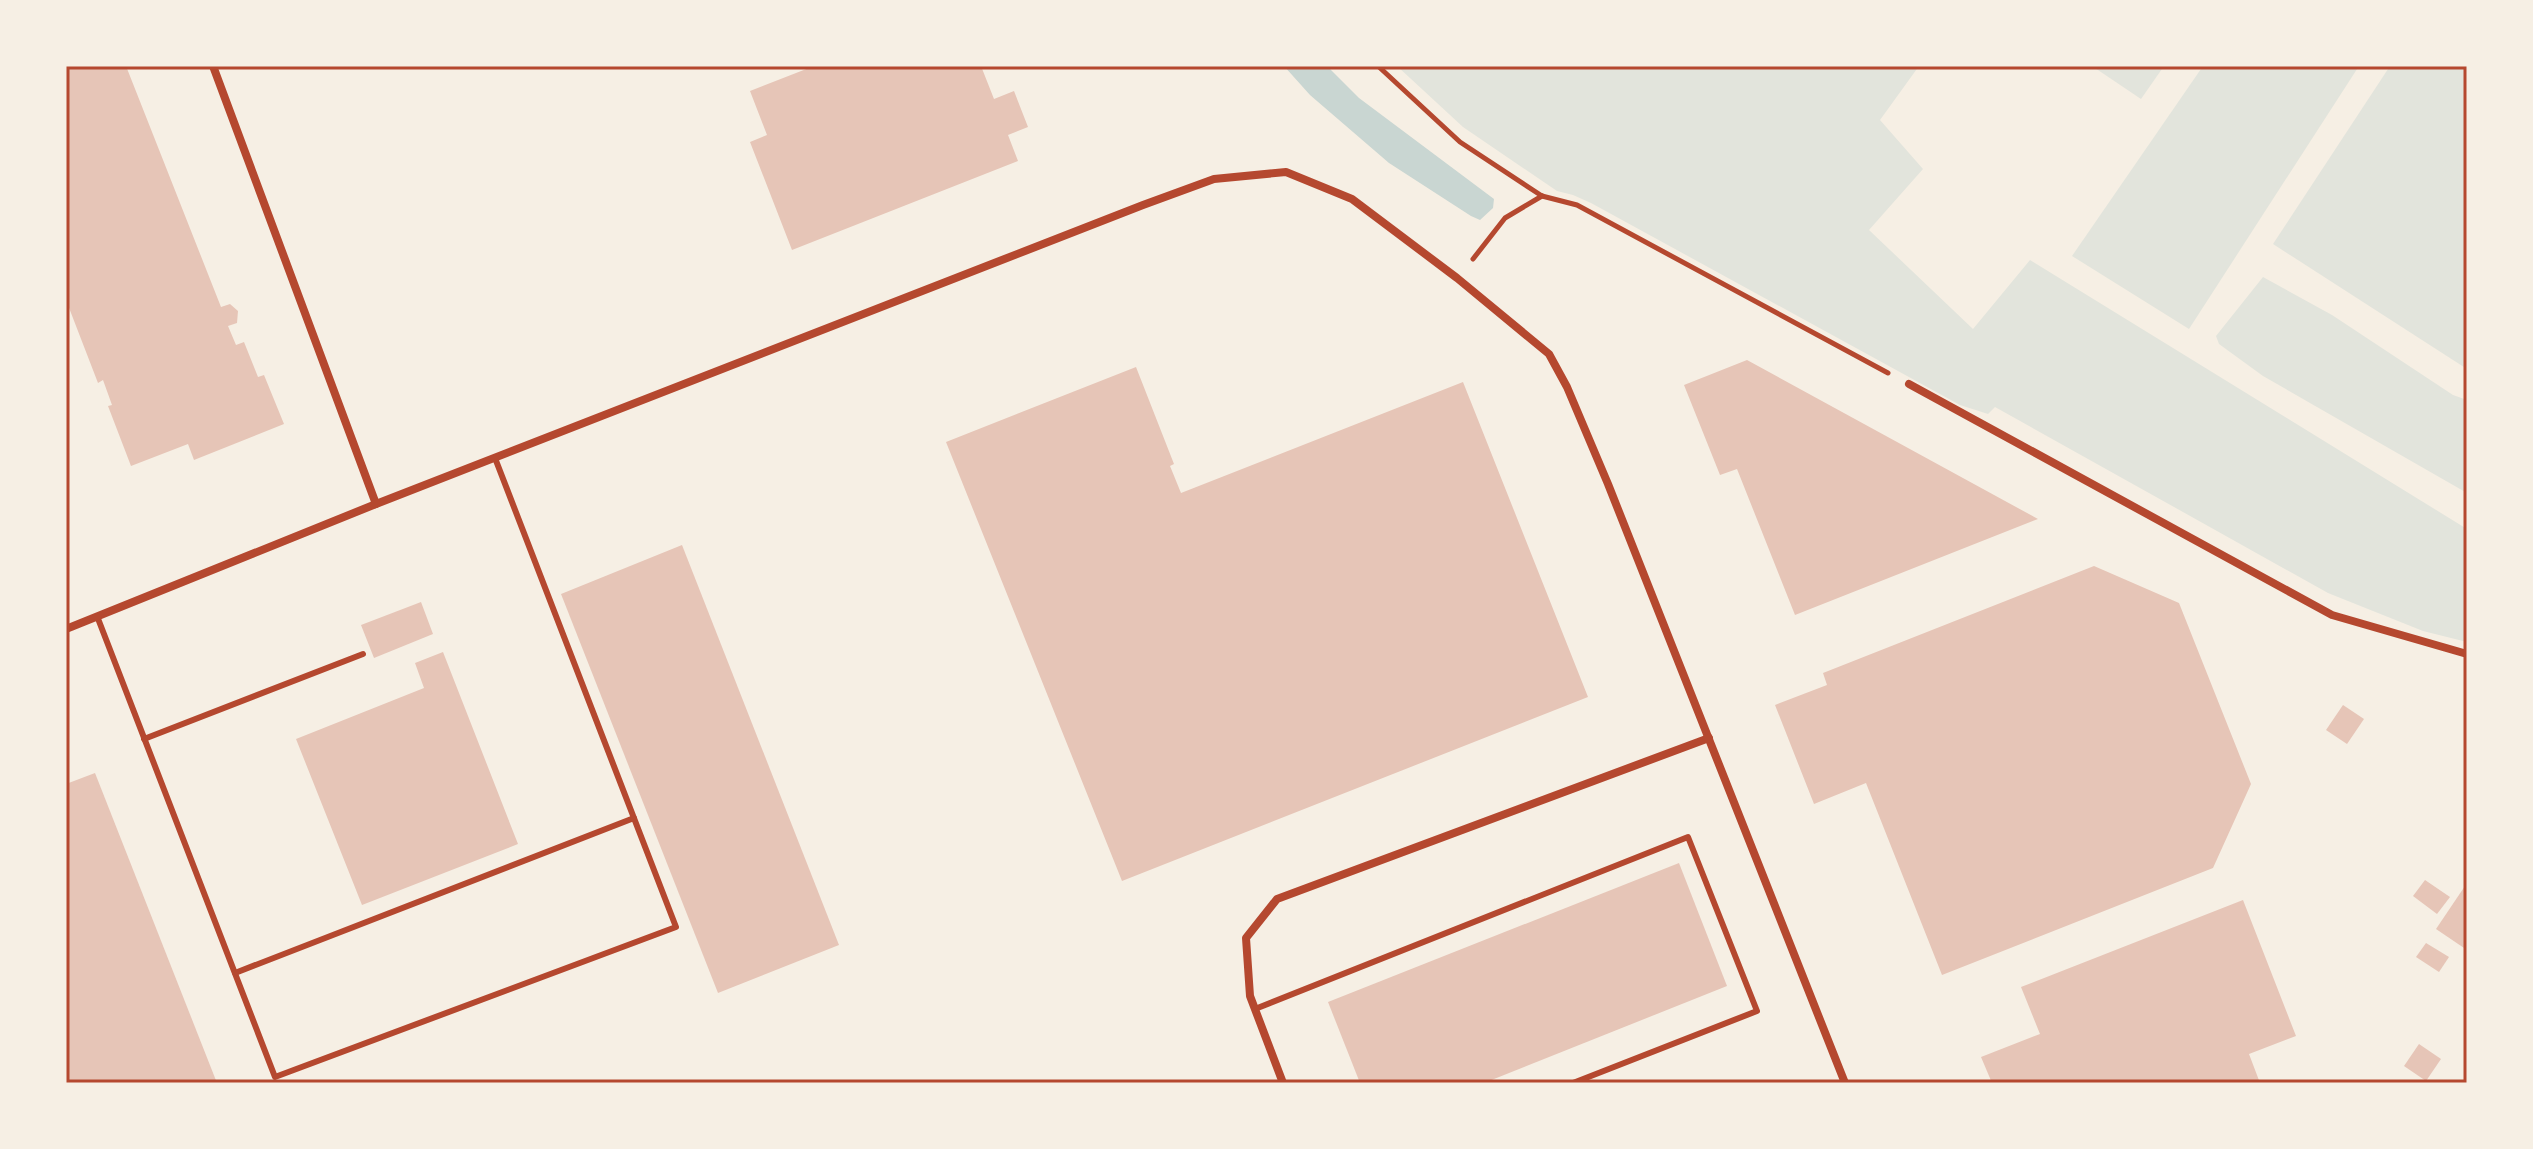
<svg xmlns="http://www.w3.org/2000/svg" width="2533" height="1149" font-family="Ubuntu,sans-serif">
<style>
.green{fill:#e2e4dc}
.water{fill:#c9d6d2}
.building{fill:#e6c5b7}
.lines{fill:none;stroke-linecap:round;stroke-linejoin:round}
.path{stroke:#b5482f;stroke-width:5}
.service{stroke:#b5482f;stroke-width:6}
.minor{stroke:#b5482f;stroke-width:8}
.neatline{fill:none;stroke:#b5482f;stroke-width:3}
</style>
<rect width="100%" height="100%" fill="#f6efe4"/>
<!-- green -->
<g class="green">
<path d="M 1397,66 L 1919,66 L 1880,120 L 1923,169 L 1869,230 L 1973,329 L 2030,260 L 2467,529 L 2467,642 L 2423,631 L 2328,593 L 1995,407 L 1988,414 L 1960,405 L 1591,203 L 1573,195 L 1557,191 L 1463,127 Z"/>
<path d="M 2092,66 L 2164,66 L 2141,99 Z"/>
<path d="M 2203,66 L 2359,66 L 2189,329 L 2072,256 Z"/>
<path d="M 2390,66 L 2467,66 L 2467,369 L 2273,244 Z"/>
<path d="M 2263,277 L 2332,315 L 2453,395 L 2467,400 L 2467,493 L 2263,376 L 2219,344 L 2216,336 Z"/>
</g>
<!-- water -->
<path class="water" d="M 1284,66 L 1327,66 L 1359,98 L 1494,199 L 1493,208 L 1480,220 L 1471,216 L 1389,163 L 1310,95 Z"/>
<!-- building -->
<g class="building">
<path d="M 66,66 L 126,66 L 221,307 L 230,304 L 238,311 L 237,323 L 228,326 L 236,345 L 244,342 L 258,377 L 264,375 L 284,424 L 194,460 L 188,444 L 131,466 L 108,406 L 112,405 L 103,380 L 98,383 L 66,300 Z"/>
<path d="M 814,66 L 981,66 L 994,99 L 1014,91 L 1028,127 L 1008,135 L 1018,161 L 792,250 L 750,142 L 767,135 L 750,91 Z"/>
<path d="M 1747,360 L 2038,519 L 1795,615 L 1737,469 L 1720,475 L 1684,385 Z"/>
<path d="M 1136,367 L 1174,464 L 1170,466 L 1181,493 L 1463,382 L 1588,697 L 1122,881 L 946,442 Z"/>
<path d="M 682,545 L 839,945 L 718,993 L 561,594 Z"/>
<path d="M 2094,566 L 2179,603 L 2251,784 L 2213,868 L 1942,975 L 1866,783 L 1814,804 L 1775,705 L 1827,685 L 1823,673 Z"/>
<path d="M 421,602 L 433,634 L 374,658 L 361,625 Z"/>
<path d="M 443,652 L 518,844 L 362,905 L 296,739 L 424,688 L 415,663 Z"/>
<path d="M 2343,705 L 2364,719 L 2347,744 L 2326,730 Z"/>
<path d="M 95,773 L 217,1083 L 66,1083 L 66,784 Z"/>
<path d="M 1679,863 L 1727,986 L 1484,1083 L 1360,1083 L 1328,1002 Z"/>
<path d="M 2425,880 L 2450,897 L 2437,914 L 2413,896 Z"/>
<path d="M 2467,883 L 2467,950 L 2436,929 Z"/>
<path d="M 2243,900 L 2296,1036 L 2249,1054 L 2260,1083 L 1992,1083 L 1981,1057 L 2040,1034 L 2021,987 Z"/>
<path d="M 2426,943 L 2449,957 L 2439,972 L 2416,957 Z"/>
<path d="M 2419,1044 L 2441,1059 L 2426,1081 L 2404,1066 Z"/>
</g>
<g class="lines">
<!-- path -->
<g class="path">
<path d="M 1378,66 L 1460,142 L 1542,196 L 1577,205 L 1888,373"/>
<path d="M 1473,259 L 1505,218 L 1542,196"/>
</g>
<!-- service -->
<g class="service">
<path d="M 97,616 L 275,1077 L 676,927 L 495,458"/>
<path d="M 144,739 L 363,654"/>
<path d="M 235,973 L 634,818"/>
<path d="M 1255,1009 L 1688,837 L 1757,1011 L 1573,1083"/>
</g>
<!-- minor -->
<g class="minor">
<path d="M 213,66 L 376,504"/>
<path d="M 1909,384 L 2332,615 L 2467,654"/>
<path d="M 66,629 L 376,504 L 1143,205 L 1214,179 L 1286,172 L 1352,199 L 1457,278 L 1549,354 L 1567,387 L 1608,484 L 1845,1083"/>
<path d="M 1283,1083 L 1250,996 L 1246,938 L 1277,899 L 1709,738"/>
</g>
</g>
<!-- border -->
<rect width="2533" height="1149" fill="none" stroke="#f6efe4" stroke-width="136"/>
<rect x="68" y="68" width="2397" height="1013" class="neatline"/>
</svg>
